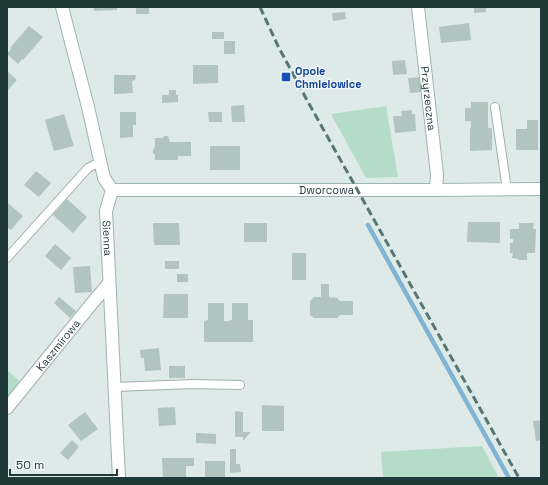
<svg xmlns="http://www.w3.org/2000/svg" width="548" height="485" font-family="'Space Grotesk',sans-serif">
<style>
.green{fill:#b4dcc8}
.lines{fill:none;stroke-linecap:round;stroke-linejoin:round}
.stream{stroke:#81b3d2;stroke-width:4.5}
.building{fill:#b2c4c0}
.lane-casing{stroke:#a0b1af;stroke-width:10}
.street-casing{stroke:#a0b1af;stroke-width:14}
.secondary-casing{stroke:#9bb6b2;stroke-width:14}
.lane{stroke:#fff;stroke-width:8}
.street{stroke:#fff;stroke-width:12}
.secondary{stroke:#fff;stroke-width:12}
.rail{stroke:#587674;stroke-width:3;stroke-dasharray:8 4;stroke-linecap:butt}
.transit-dot{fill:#1a4fb4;stroke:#edf6f4;stroke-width:1.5}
.labels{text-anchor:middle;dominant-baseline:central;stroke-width:3;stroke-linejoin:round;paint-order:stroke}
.transit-label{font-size:11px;font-weight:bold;fill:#164399;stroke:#edf6f4;text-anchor:start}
.street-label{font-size:11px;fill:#1e3938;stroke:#edf6f4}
</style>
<rect width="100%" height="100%" fill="#ddeae7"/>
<!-- green -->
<g class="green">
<path d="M 386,106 L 398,177 L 366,178 L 331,114 Z"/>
<path d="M 7,370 L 21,382 L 7,400 Z"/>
<path d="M 482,446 L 499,478 L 383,478 L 381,452 Z"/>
</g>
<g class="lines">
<!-- stream -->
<path class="stream" d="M 368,225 L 509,478"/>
</g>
<!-- building -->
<g class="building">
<path d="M 94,7 L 117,7 L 117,10 L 94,11 Z"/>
<rect x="136" y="7" width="13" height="7"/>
<path d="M 474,7 L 486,7 L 486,12 L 474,13 Z"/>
<path d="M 345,12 L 346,19 L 333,21 L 332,13 Z"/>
<path d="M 469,23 L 471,40 L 441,43 L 439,27 Z"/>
<path d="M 29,26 L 43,37 L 23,60 L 22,59 L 18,64 L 7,54 L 11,49 L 10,48 Z"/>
<rect x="212" y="32" width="12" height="7"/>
<rect x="224" y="41" width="11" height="13"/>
<path d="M 405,60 L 407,74 L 393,75 L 392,61 Z"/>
<path d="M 193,65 L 218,65 L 218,83 L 193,84 Z"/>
<path d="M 7,71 L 17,80 L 7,91 Z"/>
<path d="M 114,75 L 136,75 L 135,80 L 132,81 L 133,93 L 114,94 Z"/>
<path d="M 421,77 L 423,92 L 410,93 L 408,78 Z"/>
<path d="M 169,90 L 176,90 L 176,95 L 178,95 L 178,102 L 162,103 L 162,95 L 169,95 Z"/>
<path d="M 471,102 L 488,102 L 488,128 L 492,128 L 492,150 L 470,151 L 470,129 L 471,128 L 471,121 L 465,121 L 465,108 L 471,108 Z"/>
<path d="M 244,105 L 245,122 L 232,122 L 231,106 Z"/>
<path d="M 412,110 L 412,114 L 415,114 L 416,131 L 395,133 L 393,116 L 402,116 L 401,111 Z"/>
<path d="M 120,112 L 136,112 L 136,125 L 133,125 L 133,137 L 120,138 Z"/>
<path d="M 208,112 L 222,112 L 222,122 L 209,122 Z"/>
<path d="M 64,114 L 74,146 L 54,151 L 45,120 Z"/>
<path d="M 527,120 L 538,120 L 538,150 L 516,150 L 516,129 L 527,129 Z"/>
<path d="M 164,136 L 168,136 L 170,142 L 191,142 L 191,156 L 178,156 L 178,160 L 155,160 L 155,155 L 153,153 L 153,150 L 155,147 L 155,138 L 163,138 Z"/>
<rect x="210" y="146" width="30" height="24"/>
<path d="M 36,171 L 51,183 L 39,197 L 24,185 Z"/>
<path d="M 67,199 L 87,217 L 73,233 L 53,215 Z"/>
<path d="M 8,203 L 23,216 L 11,230 L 8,228 L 7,229 L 7,205 Z"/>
<path d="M 468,222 L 500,222 L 500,243 L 467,242 Z"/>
<path d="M 153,223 L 179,223 L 180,245 L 154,245 Z"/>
<rect x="244" y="223" width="23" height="19"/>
<path d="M 519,223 L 534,223 L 533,229 L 536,229 L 535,253 L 527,253 L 527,260 L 518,260 L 519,259 L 512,258 L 513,253 L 510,253 L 510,243 L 513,243 L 513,239 L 510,239 L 510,229 L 519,229 Z"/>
<path d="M 55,244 L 71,258 L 61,270 L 45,256 Z"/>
<rect x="292" y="253" width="14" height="27"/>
<rect x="165" y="261" width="14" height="8"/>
<path d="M 90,266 L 92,292 L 75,293 L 73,267 Z"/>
<rect x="177" y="274" width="11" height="8"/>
<path d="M 321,284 L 329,284 L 329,297 L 337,298 L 340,301 L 353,301 L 353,315 L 340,315 L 337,318 L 314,318 L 310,315 L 310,301 L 314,297 L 321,297 Z"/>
<path d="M 164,294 L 188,294 L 188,318 L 163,318 Z"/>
<path d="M 59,297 L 76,311 L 70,318 L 54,303 Z"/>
<path d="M 208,303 L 224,303 L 224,321 L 228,321 L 232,320 L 232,303 L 248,303 L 248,320 L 253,320 L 253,342 L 204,342 L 204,321 L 208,320 Z"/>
<path d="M 159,348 L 161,370 L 145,371 L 144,358 L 141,358 L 140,350 Z"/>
<rect x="169" y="366" width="16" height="12"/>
<path d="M 262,405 L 284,406 L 284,431 L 262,431 Z"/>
<path d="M 175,407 L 176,425 L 159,426 L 158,408 Z"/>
<path d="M 235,411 L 243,412 L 243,432 L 251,432 L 243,441 L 243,437 L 235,437 Z"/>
<path d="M 85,412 L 98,429 L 81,441 L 68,425 Z"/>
<path d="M 541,420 L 541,440 L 536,441 L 533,421 Z"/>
<path d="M 196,433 L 216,434 L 216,444 L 196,443 Z"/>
<path d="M 72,440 L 79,447 L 68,460 L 60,453 Z"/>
<path d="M 230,449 L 236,449 L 236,464 L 240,464 L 241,472 L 230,473 Z"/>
<path d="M 162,458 L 194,458 L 194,466 L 186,466 L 186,478 L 163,478 Z"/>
<rect x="205" y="461" width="20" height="16"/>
</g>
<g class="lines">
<!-- lane casing -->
<g class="lane-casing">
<g id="lane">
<path d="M 495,107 L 507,190"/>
<path d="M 7,258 L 88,168 L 100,162"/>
<path d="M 115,387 L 193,384 L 240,385"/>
</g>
</g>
<!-- street casing -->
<g class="street-casing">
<g id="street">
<path id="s1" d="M 418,7 L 437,174 L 436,190"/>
<path id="s2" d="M 112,190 L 106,211 L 119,478"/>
<path id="s3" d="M 7,408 L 89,307 L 109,283"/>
</g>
</g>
<!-- secondary casing -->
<g class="secondary-casing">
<g id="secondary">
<path id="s4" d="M 62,7 L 88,107 L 104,178 L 112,190 L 436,190 L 541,189"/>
</g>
</g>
<!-- lane -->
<use href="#lane" class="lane"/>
<!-- street -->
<use href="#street" class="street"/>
<!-- secondary -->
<use href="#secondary" class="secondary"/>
<!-- rail -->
<path class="rail" d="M 260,7 L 278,46 L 308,102 L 519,478"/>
</g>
<!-- markers -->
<rect class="transit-dot" x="281" y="72" width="10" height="10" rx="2"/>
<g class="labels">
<!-- transit labels -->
<g class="transit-label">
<text x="295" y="71">Opole<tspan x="295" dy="13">Chmielowice</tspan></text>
</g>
<!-- street labels -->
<g class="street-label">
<text stroke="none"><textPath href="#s1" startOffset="92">Przyrzeczna</textPath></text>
<text stroke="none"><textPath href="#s4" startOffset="405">Dworcowa</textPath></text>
<text stroke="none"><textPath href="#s2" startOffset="49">Sienna</textPath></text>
<text stroke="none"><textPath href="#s3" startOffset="81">Kaszmirowa</textPath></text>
</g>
</g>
<!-- border -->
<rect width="548" height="485" fill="none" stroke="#1e3938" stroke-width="16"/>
<!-- scale -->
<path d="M10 469v6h107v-6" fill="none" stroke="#1e3938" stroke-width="2"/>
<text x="16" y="469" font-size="12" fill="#1e3938" stroke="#edf6f4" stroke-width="3" paint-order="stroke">50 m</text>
</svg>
